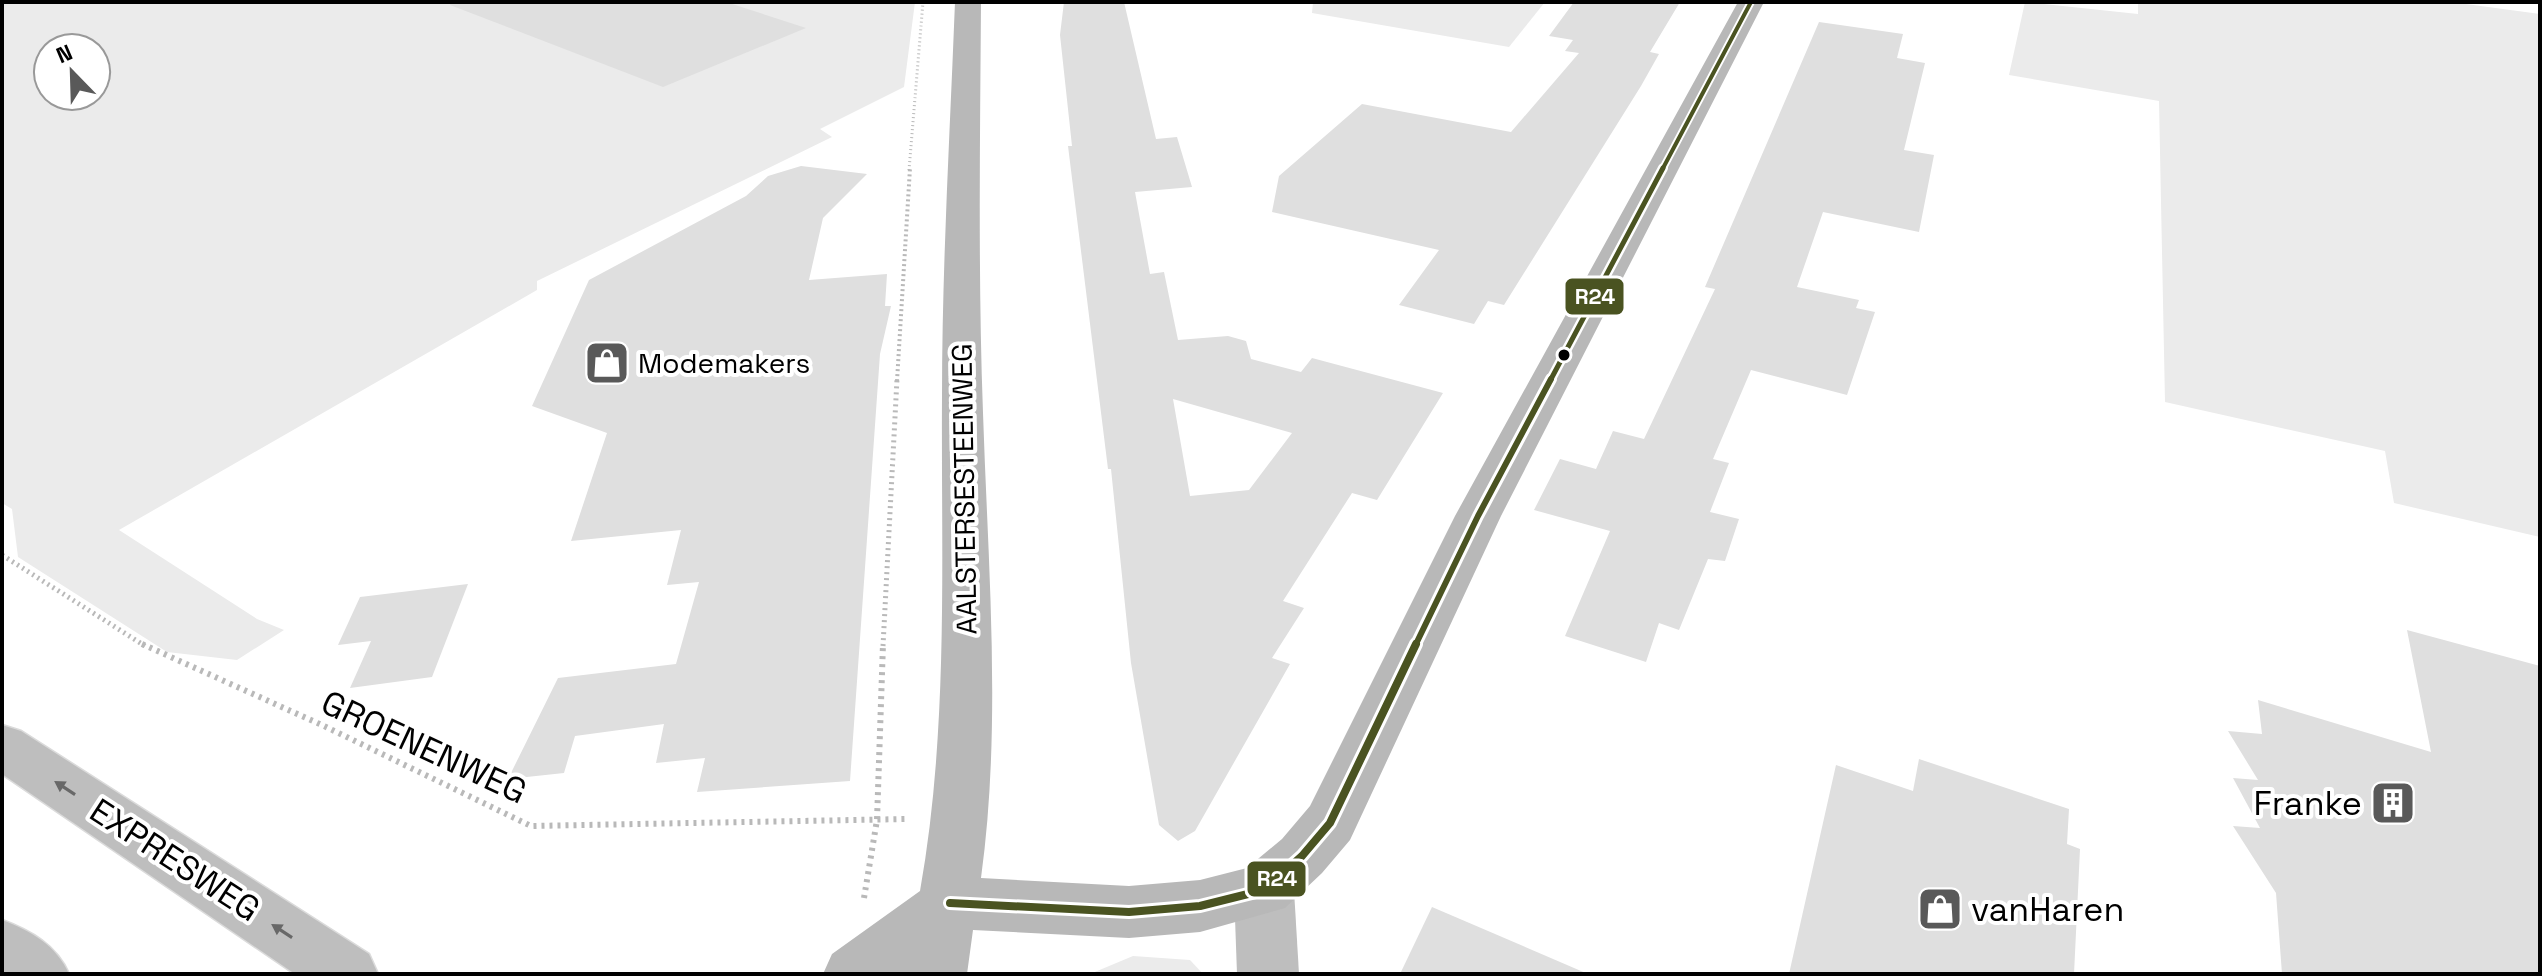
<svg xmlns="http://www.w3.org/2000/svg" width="2542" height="976" font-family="'Space Grotesk',sans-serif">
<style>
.green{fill:#ebebeb;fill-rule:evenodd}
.building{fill:#dfdfdf;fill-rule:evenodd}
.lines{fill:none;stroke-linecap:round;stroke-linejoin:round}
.trunk-casing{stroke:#dbdbdb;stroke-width:3}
.path-far3{stroke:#b9b9b9;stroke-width:3;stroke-dasharray:1 3;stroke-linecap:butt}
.path-far2{stroke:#b9b9b9;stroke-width:4;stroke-dasharray:2 3;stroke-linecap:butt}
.path-far1{stroke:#b9b9b9;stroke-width:5;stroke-dasharray:2 4;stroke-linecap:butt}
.path{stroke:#b9b9b9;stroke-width:6;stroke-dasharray:3 5;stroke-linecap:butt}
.minor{fill:#bebebe;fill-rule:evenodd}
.secondary{fill:#b8b8b8;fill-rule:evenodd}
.trunk{fill:#bebebe;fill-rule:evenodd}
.bus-1-far3-casing{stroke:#fff;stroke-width:8}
.bus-1-far2-casing{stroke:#fff;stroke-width:10}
.bus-1-far1-casing{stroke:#fff;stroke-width:12}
.bus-1-casing{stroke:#fff;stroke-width:14}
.bus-1-far3{stroke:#4a5321;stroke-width:4}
.bus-1-far2{stroke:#4a5321;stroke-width:5}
.bus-1-far1{stroke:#4a5321;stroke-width:6}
.bus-1{stroke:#4a5321;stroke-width:8}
.oneway{fill:#686868}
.bus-dot{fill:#000;stroke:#fff;stroke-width:3}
.labels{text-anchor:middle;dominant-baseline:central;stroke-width:8;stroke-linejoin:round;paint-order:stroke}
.poi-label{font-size:28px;fill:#000;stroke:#fff;text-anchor:start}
.street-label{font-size:28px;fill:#000;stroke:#fff}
.near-street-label{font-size:34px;fill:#000;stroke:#fff}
.near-poi-label{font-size:34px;fill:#000;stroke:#fff;text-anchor:end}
.line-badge{stroke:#fff;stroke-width:3}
.badge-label{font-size:22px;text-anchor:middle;font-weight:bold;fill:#fff}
</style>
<rect width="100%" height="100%" fill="#fff"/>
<!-- green -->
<g class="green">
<path d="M 2,2 L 915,2 L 904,87 L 820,129 L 832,137 L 537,281 L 537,290 L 119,530 L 257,619 L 284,630 L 237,660 L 167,652 L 18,557 L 12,509 L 2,503 ZM 48,48 L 96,48 L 96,96 L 48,96 Z"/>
<path d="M 1313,2 L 1545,2 L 1509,47 L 1312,13 Z"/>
<path d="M 2025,2 L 2138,14 L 2138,2 L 2451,2 L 2540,14 L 2540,537 L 2394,503 L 2385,451 L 2165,402 L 2159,101 L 2009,75 Z"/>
<path d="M 1133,956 L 1190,960 L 1203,974 L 1090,974 Z"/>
</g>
<!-- building -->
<g class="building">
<path d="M 451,2 L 726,2 L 806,28 L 663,87 L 450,5 Z"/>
<path d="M 1064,2 L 1124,2 L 1156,139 L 1177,137 L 1192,187 L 1135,192 L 1150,274 L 1164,272 L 1178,340 L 1228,336 L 1246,341 L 1251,359 L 1301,372 L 1312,358 L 1443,393 L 1377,500 L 1352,493 L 1283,601 L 1304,608 L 1272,658 L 1290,664 L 1195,831 L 1178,841 L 1159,825 L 1131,663 L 1111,469 L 1108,469 L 1068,146 L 1072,146 L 1060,35 ZM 1173,399 L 1292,433 L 1249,490 L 1190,496 Z"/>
<path d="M 1574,2 L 1680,2 L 1650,52 L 1659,54 L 1641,86 L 1504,305 L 1488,301 L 1474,324 L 1399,305 L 1439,250 L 1272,212 L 1279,176 L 1362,104 L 1511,132 L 1579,53 L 1565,51 L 1573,40 L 1549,36 Z"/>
<path d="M 1819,22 L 1903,34 L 1897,58 L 1925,63 L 1904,150 L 1934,155 L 1919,232 L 1823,212 L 1797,287 L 1859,300 L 1856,308 L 1875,312 L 1847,395 L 1751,370 L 1713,459 L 1729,463 L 1710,512 L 1739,519 L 1725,561 L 1708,559 L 1679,630 L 1659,623 L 1646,662 L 1565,636 L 1610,531 L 1534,510 L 1560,459 L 1596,469 L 1613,431 L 1644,439 L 1715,289 L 1705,287 Z"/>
<path d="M 801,166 L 867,174 L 823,218 L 809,280 L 887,274 L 885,306 L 891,306 L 880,354 L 850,781 L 697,792 L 705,758 L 656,763 L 664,724 L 575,736 L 564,773 L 508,779 L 558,678 L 676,664 L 699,582 L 667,585 L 681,530 L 571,541 L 607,433 L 532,406 L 589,280 L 746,196 L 768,176 Z"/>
<path d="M 468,584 L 432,677 L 350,688 L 371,641 L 338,645 L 360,597 Z"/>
<path d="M 2407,630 L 2540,666 L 2540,974 L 2282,974 L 2276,893 L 2233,826 L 2260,828 L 2233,778 L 2258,780 L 2228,731 L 2262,734 L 2258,700 L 2431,752 Z"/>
<path d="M 1919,759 L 2069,809 L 2067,844 L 2080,849 L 2074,974 L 1789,974 L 1836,765 L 1913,791 Z"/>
<path d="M 1432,907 L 1588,974 L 1400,974 Z"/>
</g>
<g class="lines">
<!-- trunk casing -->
<g class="trunk-casing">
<g id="trunk">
<path d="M 2,725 L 21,731 L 369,954 L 378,974 L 295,974 L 2,774 Z"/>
<path d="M 2,920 C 31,931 56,945 69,974 L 2,974 Z"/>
</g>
</g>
<!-- path-far3 -->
<path class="path-far3" d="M 909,170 L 923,2"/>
<!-- path-far2 -->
<path class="path-far2" d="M 897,381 L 910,168"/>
<!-- path-far1 -->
<g class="path-far1">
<path d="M 2,555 L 145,646"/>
<path d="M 883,646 L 897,379"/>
</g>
<!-- path -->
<g class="path">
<path d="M 142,644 L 324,726 L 531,826 L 907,819"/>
<path d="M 864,898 L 877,820 L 883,644"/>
</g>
<!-- minor -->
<path class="minor" d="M 1264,864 L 1285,872 L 1294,890 L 1299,974 L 1237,974 L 1234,890 L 1243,872 Z"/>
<!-- secondary -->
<path class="secondary" d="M 955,2 L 981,2 C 980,139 978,276 983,413 C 988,568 1002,725 981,878 L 1129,886 L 1200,880 L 1247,868 L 1282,839 L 1310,806 L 1455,516 L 1738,2 L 1764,2 L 1501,516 L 1350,840 L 1322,873 L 1285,908 L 1200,932 L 1129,938 L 973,930 L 967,974 L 823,974 L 832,954 L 920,891 C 949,728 941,561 942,396 C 942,264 950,133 955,2 Z"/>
<!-- trunk -->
<use href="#trunk" class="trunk"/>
<!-- bus-1-far3 casing -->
<g class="bus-1-far3-casing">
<path id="bus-1-far3" d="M 1662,170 L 1751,2"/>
</g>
<!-- bus-1-far2 casing -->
<g class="bus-1-far2-casing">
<path id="bus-1-far2" d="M 1550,381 L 1663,168"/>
</g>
<!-- bus-1-far1 casing -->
<g class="bus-1-far1-casing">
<path id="bus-1-far1" d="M 1415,646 L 1478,516 L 1551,379"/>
</g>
<!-- bus-1 casing -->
<g class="bus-1-casing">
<path id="bus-1" d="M 950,903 L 1129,912 L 1200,906 L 1264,890 L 1302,856 L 1330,823 L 1416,644"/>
</g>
<!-- bus-1-far3 -->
<use href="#bus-1-far3" class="bus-1-far3"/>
<!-- bus-1-far2 -->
<use href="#bus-1-far2" class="bus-1-far2"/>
<!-- bus-1-far1 -->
<use href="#bus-1-far1" class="bus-1-far1"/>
<!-- bus-1 -->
<use href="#bus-1" class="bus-1"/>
</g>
<!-- one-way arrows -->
<defs><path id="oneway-solid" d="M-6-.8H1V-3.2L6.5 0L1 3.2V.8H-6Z" transform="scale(2)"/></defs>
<g class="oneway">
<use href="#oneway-solid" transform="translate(65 788) rotate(-147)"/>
<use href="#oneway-solid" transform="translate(282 931) rotate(-147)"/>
</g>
<!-- icons -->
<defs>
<g id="shop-square" transform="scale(2.3)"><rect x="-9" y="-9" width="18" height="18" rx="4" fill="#595959" stroke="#fff"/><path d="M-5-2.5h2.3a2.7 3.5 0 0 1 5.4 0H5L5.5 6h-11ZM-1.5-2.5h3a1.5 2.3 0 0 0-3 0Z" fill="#fff"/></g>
<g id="building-square" transform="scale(2.3)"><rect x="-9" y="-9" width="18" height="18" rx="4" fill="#595959" stroke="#fff"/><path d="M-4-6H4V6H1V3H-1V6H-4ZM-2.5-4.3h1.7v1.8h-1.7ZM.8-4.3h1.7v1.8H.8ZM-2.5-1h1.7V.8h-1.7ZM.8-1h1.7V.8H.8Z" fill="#fff"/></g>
</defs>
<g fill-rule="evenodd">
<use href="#shop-square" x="607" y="363"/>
<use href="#building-square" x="2393" y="803"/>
<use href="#shop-square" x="1940" y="909"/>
</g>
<!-- markers -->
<circle class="bus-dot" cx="1564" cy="355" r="7"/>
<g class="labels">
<!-- poi labels -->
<g class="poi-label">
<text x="638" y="363">Modemakers</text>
</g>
<!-- street labels -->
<g class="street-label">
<text transform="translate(964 489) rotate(-91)">AALSTERSESTEENWEG</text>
</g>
<!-- near-street labels -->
<g class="near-street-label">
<text transform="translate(424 747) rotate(25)">GROENENWEG</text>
<text transform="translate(175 860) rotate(33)">EXPRESWEG</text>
</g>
<!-- near-poi labels -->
<g class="near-poi-label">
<text x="2362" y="803">Franke</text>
<text x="1971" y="909" text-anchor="start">vanHaren</text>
</g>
</g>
<g class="line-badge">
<rect x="1564" y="277" width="61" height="39" rx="8" fill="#4a5321"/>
<rect x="1246" y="860" width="61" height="38" rx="8" fill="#4a5321"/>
</g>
<g class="badge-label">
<text x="1595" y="304">R24</text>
<text x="1277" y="886">R24</text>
</g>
<!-- border -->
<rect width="2542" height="976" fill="none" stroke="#000000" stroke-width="8"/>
<!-- north arrow -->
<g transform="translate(72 72) rotate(337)"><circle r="38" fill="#ffffff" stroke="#999999" stroke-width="2"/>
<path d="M0-6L14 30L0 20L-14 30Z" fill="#595959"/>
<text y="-12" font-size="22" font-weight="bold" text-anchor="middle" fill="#000000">N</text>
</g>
</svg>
